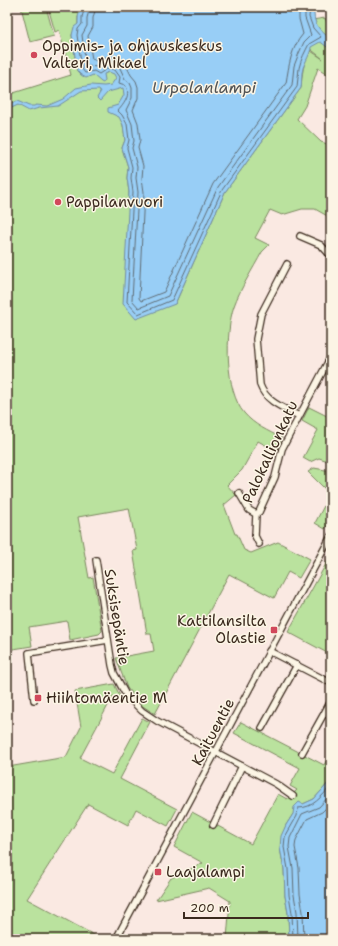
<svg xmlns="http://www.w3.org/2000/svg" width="338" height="946" font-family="'Shantell Sans',sans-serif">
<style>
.green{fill:#bae29e;stroke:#7a865e}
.water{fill:#98cef6;stroke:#738ca0}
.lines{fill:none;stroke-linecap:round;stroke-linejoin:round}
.shore{stroke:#606c74;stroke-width:1}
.minor-casing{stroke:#3b2a1e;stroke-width:8}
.minor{stroke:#fcf5e5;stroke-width:5.5}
.poi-dot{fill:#d1495b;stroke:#fcf5e5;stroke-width:1.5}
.labels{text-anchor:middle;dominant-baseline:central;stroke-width:3;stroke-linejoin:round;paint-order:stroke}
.poi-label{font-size:15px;fill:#3b2a1e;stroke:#fcf5e5;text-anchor:start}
.street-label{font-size:15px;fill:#3b2a1e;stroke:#fcf5e5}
.water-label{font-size:16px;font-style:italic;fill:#525354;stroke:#fcf5e5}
</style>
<rect width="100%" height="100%" fill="#fae9e2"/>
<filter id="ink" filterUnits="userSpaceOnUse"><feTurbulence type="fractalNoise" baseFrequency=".025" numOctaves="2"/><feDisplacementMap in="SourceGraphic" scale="8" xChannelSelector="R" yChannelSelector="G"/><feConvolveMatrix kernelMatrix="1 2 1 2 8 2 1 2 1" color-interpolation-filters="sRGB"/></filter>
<g filter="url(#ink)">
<!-- green -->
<g class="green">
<path d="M 21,7 L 46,7 L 54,36 L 30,42 Z"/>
<path d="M 48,7 L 83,7 L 78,17 L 78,24 L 72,35 L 77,71 L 114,69 L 126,87 L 121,120 L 123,125 L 125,140 L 122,148 L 128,167 L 127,178 L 129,192 L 128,236 L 175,304 L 225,192 L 301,88 C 302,75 303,61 311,51 L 323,59 L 308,47 L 312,20 L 325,18 L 331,30 L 331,72 L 327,74 L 318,68 L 305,106 L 297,119 L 321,142 L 331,145 L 331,218 L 315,209 L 302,209 L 282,215 L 270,210 L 255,238 L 269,245 L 262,252 C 253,269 240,289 234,306 C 225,332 225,391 244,413 C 254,425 268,431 282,438 L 276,451 L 258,441 L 242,470 L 227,485 L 236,495 L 224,505 L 235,534 L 237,534 L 244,550 L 251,553 L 278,542 L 310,559 L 299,578 L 288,572 L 274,598 L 229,574 L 155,714 L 141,705 L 127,688 L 116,658 L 154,651 L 151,634 L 147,634 L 133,551 L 137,550 L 129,508 L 78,517 L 89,578 L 93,577 L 102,631 L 99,634 L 70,640 L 67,621 L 29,627 L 32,646 L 7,650 L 7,95 L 71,75 L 59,30 L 55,32 Z"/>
<path d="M 309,407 L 331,418 L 331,462 L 319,458 L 310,462 L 303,458 L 318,430 L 302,421 Z"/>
<path d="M 314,468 L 331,471 L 331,492 L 328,492 L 308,472 Z"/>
<path d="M 325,504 L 331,504 L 331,519 L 325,529 L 315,523 Z"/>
<path d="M 331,555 L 331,655 L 288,632 Z"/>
<path d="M 114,684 L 120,696 L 112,698 L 80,758 L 112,774 L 142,718 L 150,722 L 120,779 L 177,809 L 168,826 L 136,809 L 128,825 L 88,804 L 27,899 L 94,935 L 100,938 L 99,939 L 7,939 L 7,761 L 8,767 L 66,757 L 81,727 L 75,691 Z"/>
<path d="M 241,722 L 324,765 L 331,752 L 331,780 L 314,799 L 303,804 L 293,814 L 286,825 L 280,848 L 284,869 L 285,896 L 288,913 L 289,939 L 227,939 L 230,901 L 209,888 L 156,900 L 171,878 L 203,863 L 174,847 L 192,812 L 251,844 L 278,794 L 287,799 L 297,790 L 290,786 L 300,768 L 234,733 Z"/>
</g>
<!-- water -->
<g class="water">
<path d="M 82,7 L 314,7 C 313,24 318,29 331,39 L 331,50 L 322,43 L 320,42 L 311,47 C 311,53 305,62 303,68 C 301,74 302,82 301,88 L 225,192 L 175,304 L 136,319 L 123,304 L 129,192 L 127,178 L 128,167 L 122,148 L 125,140 L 123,125 L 119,117 L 108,112 L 108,108 L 118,105 L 124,95 L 123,88 L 108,92 L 100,101 L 97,98 L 101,91 L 99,90 L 81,91 L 58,106 L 39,108 L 29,111 L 18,105 L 7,110 L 7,106 L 17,101 L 29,106 L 34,106 L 36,105 L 47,106 L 63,99 L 76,88 L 91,85 L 104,86 L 111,85 L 116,78 L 114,74 L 109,72 L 104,74 L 105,80 L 103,83 L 101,82 L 93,75 L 86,78 L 81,75 L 77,71 L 72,35 L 74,27 L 78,24 C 78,17 78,12 82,7 Z"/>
<path d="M 331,780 L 331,939 L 289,939 L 288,913 L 285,896 L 284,869 L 280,848 L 281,836 L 286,825 L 293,814 L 294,807 L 299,802 L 303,804 L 314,799 Z"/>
</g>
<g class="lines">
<!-- shore -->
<g class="shore">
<path d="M 85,7 L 82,17 L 82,24 L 78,29 L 77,35 L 82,69 L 85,73 L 94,71 L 99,74 L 108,68 L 115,70 L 120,77 L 119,83 L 125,85 C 132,94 124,104 118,111 L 122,115 L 127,124 L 129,140 L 127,148 L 132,167 L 131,178 L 133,192 L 127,302 L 138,314 L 172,300 L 222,190 L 297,87 C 298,81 298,74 299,68 C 301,59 305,52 309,44 L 321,37 L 313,28 L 309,17 L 310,7"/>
<path d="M 90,7 L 87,18 L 87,26 L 82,35 L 86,66 L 98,67 L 110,63 L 120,68 L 125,79 L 130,83 L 132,88 L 132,98 L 126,110 L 132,124 L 134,141 L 132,148 L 137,167 L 136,178 L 138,192 L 132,300 L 139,308 L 168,296 L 218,187 L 292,85 L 294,66 L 299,53 L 304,42 L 311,35 L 305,18 L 305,7"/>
<path d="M 96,7 L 93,18 L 93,27 L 88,36 L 92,59 L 97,61 L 105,57 L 112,57 L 121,60 L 126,65 L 131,75 L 136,81 L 138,87 L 138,98 L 133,110 L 138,123 L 140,140 L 138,148 L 143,166 L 142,178 L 144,192 L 139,298 L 141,301 L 164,292 L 213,184 L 286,83 C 289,65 291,48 303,34 L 299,19 L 299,7"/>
<path d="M 293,939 L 292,913 L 289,895 L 288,869 L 284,847 L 285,837 L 297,816 L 298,808 C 313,808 321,797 331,786"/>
<path d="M 298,939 L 297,912 L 294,895 L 293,868 L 289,847 L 290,838 L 302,814 L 319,807 L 331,794"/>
<path d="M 304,939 L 303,912 L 300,894 L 299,868 L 295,847 L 296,840 L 307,819 L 322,812 L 331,803"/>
</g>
<!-- minor casing -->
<g class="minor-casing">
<g id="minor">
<path d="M 300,236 L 321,245 L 331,256"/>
<path d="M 287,264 L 261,314 L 256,339 L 260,385 C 266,402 284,408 299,416"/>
<path d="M 239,493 L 249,510 L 256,514 L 259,512 L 275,477 L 282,449 L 331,356"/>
<path d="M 256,514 L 255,536 L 259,544"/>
<path d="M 96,560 L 112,665 L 114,673 L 126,695 L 142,711 L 157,721 L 276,784 L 293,796"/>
<path d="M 269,651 L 331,683"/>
<path d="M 34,700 L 29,653 L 108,640"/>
<path d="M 262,728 L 297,665"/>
<path d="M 302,753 L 331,701"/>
<path d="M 213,825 L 242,766"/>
<path d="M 116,939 L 331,536"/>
</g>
</g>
<!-- minor -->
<use href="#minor" class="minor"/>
</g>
</g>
<!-- markers -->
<g class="poi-dot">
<circle cx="34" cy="55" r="4"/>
<circle cx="58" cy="202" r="4"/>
<rect x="270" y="626" width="8" height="8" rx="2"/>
<rect x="34" y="694" width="8" height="8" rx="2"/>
<rect x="154" y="868" width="8" height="8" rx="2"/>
</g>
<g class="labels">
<!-- poi labels -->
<g class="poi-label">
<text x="42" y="46">Oppimis- ja ohjauskeskus<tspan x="42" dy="17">Valteri, Mikael</tspan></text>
<text x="66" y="202">Pappilanvuori</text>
<text x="266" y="621" text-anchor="end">Kattilansilta<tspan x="266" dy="17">Olastie</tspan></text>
<text x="46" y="698">Hiihtomäentie M</text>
<text x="166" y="872">Laajalampi</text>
</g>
<!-- street labels -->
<g class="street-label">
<text transform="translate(270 452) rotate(-65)">Palokallionkatu</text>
<text transform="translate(117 617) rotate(81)">Suksisepäntie</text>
<text transform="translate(213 732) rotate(-62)">Kaituentie</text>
</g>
<!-- water labels -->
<g class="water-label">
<text x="204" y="87">Urpolanlampi</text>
</g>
</g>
<!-- margin -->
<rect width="338" height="946" fill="none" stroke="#fcf5e5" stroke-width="24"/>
<rect x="12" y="12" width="314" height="922" fill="none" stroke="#3b2a1e" stroke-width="1.5" filter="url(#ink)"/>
<!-- scale -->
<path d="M184 912v6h124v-6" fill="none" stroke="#3b2a1e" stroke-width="2"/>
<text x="190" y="912" font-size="12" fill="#3b2a1e" stroke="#fcf5e5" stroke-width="3" paint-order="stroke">200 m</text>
</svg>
